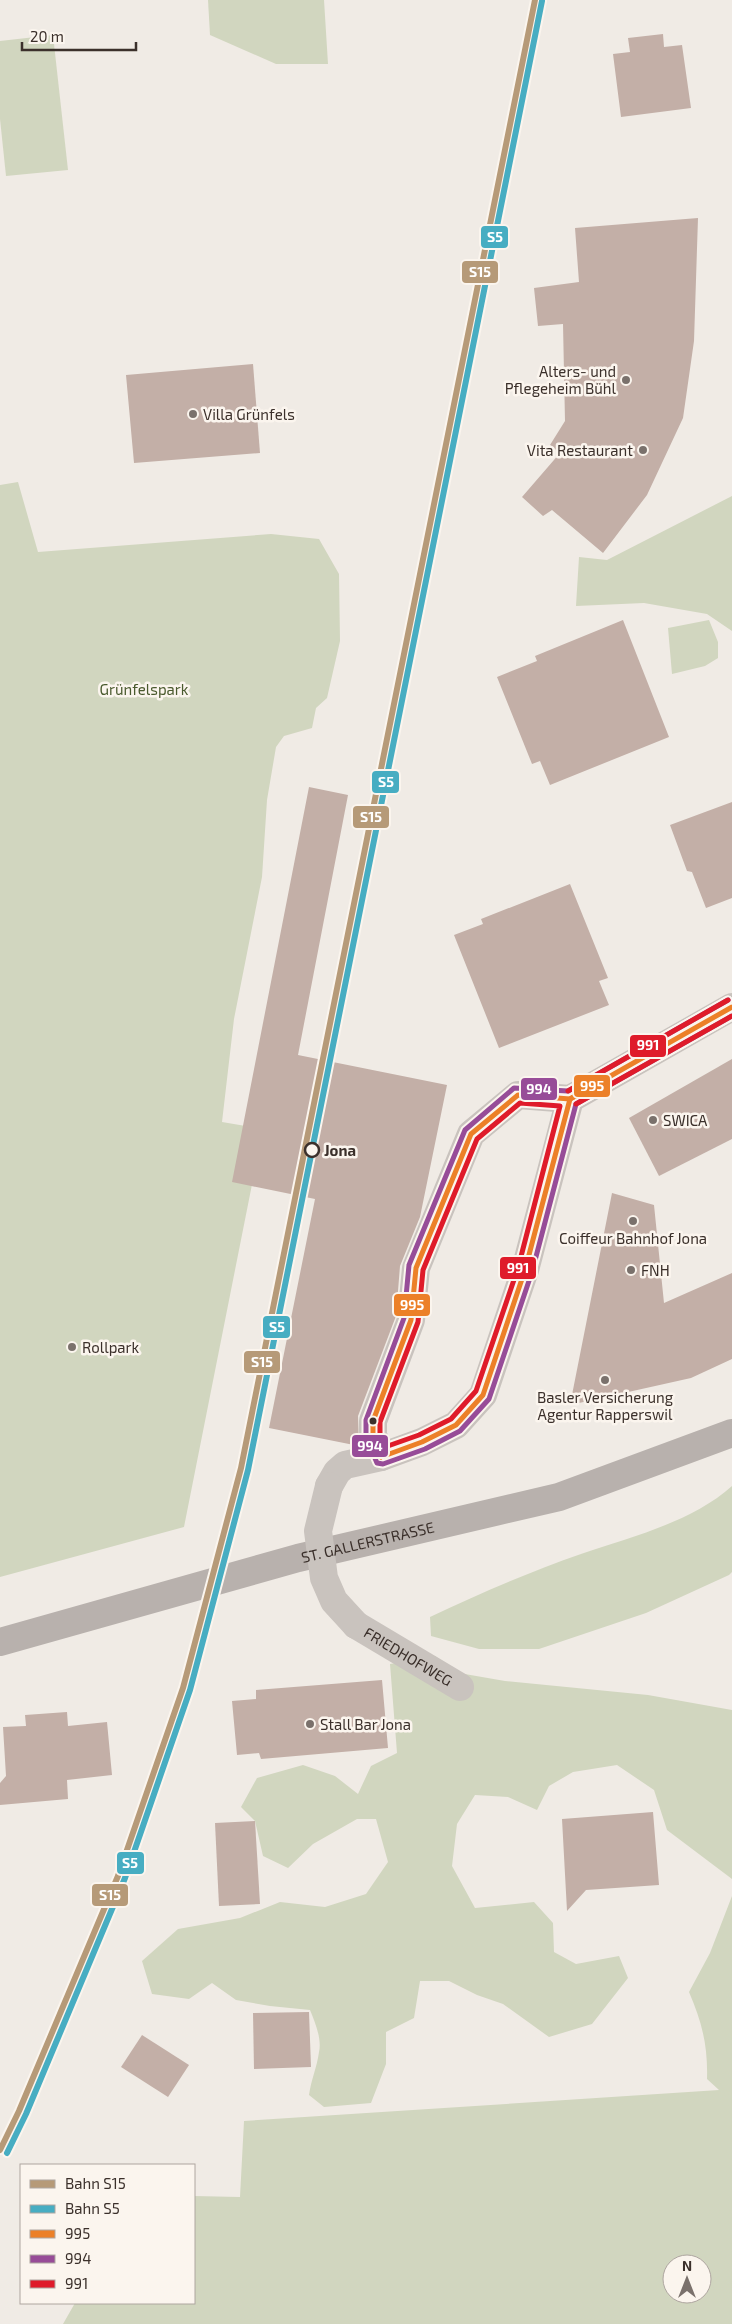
<svg xmlns="http://www.w3.org/2000/svg" width="732" height="2324" font-family="'Exo 2',sans-serif">
<style>
.green{fill:#d1d6bf;fill-rule:evenodd}
.building{fill:#c3afa7}
.lines{fill:none;stroke-linecap:round;stroke-linejoin:round}
.minor{stroke:#c9c3be;stroke-width:28}
.major{stroke:#b8b1ad;stroke-width:28}
.minor-bridge{stroke:#c9c3be;stroke-width:28}
.bus-1-casing{stroke:#fbf5ee;stroke-width:9}
.bus-2-casing{stroke:#fbf5ee;stroke-width:9}
.bus-3-casing{stroke:#fbf5ee;stroke-width:9}
.bus-1{stroke:#ec8028;stroke-width:5}
.bus-2{stroke:#974c98;stroke-width:5}
.bus-3{stroke:#df1b2a;stroke-width:5}
.rail-1-casing{stroke:#fbf5ee;stroke-width:10}
.rail-2-casing{stroke:#fbf5ee;stroke-width:10}
.rail-1{stroke:#b69a78;stroke-width:6}
.rail-2{stroke:#47adc2;stroke-width:6}
.poi-dot{fill:#7a716c;stroke:#fbf5ee;stroke-width:2}
.stop-dot{fill:#fbf5ee;stroke:#3b302b;stroke-width:2.5}
.bus-dot{fill:#3b302b;stroke:#fbf5ee;stroke-width:2}
.labels{text-anchor:middle;dominant-baseline:central;stroke-width:5;stroke-linejoin:round;paint-order:stroke}
.poi-label{font-size:15px;fill:#3b302b;stroke:#fbf5ee;text-anchor:start}
.park-label{font-size:15px;fill:#4a5a2e;stroke:#fbf5ee}
.stop-label{font-size:15px;font-weight:bold;fill:#3b302b;stroke:#fbf5ee;text-anchor:start}
.street-label{font-size:15px;fill:#3b302b;stroke:#fbf5ee}
.line-badge{stroke:#fbf5ee;stroke-width:2}
.badge-label{font-size:14px;text-anchor:middle;font-weight:bold;fill:#fff}
</style>
<rect width="100%" height="100%" fill="#f0ebe5"/>
<!-- green -->
<g class="green">
<path d="M 208,0 L 324,0 L 328,64 L 276,64 L 210,35 Z"/>
<path d="M 53,35 L 68,170 L 6,176 L 0,119 L 0,41 Z"/>
<path d="M 18,482 L 38,552 L 271,534 L 319,539 L 339,574 L 340,641 L 327,698 L 316,708 L 312,728 L 284,736 L 276,747 L 267,800 L 262,877 L 234,1019 L 222,1122 L 263,1129 L 184,1527 L 0,1577 L 0,485 Z"/>
<path d="M 732,496 L 732,631 L 707,614 L 644,603 L 576,606 L 579,557 L 607,560 Z"/>
<path d="M 709,620 L 718,642 L 718,658 L 705,666 L 672,674 L 668,628 Z"/>
<path d="M 732,1486 L 732,1572 L 729,1575 L 646,1613 L 539,1649 L 479,1649 L 431,1636 L 430,1617 C 479,1594 529,1572 581,1554 C 631,1537 692,1522 732,1486 Z"/>
<path d="M 435,1656 L 459,1673 L 505,1681 L 648,1695 L 732,1710 L 732,1879 L 667,1830 L 654,1790 L 617,1765 L 573,1772 L 549,1786 L 537,1810 L 508,1797 L 475,1795 L 457,1824 L 452,1866 L 475,1908 L 534,1902 L 553,1923 L 554,1952 L 576,1964 L 619,1956 L 628,1978 L 592,2024 L 549,2037 L 503,2004 L 477,1995 L 449,1981 L 420,1981 L 414,2018 L 386,2032 L 386,2064 L 371,2103 L 324,2107 L 309,2095 C 311,2080 317,2067 319,2052 C 322,2039 315,2022 310,2010 L 270,2006 L 236,2000 L 212,1983 L 189,1999 L 152,1994 L 142,1961 L 178,1929 L 240,1918 L 280,1902 L 325,1907 L 366,1894 L 388,1862 L 376,1819 L 357,1819 L 313,1844 L 288,1868 L 263,1856 L 255,1821 L 241,1807 L 257,1778 L 303,1765 L 335,1776 L 358,1794 L 371,1766 L 397,1753 L 390,1664 Z"/>
<path d="M 732,1896 L 732,2324 L 63,2324 L 75,2303 L 194,2303 L 194,2196 L 240,2197 L 244,2121 L 719,2090 L 707,2079 C 708,2046 702,2022 689,1992 L 710,1953 ZM 672,2264 L 702,2264 L 702,2294 L 672,2294 Z"/>
</g>
<!-- building -->
<g class="building">
<path d="M 663,34 L 664,47 L 682,45 L 691,108 L 621,117 L 613,54 L 630,52 L 628,38 Z"/>
<path d="M 698,218 L 694,341 L 683,418 L 647,495 L 603,553 L 552,510 L 543,516 L 522,497 L 560,453 L 550,445 L 565,421 L 563,324 L 538,326 L 534,288 L 579,282 L 575,228 Z"/>
<path d="M 253,364 L 260,453 L 134,463 L 126,375 Z"/>
<path d="M 623,620 L 669,737 L 550,785 L 540,761 L 532,764 L 497,677 L 537,661 L 535,656 Z"/>
<path d="M 309,787 L 348,795 L 298,1055 L 447,1085 L 420,1217 L 400,1266 L 396,1316 L 358,1416 L 359,1446 L 269,1428 L 315,1199 L 232,1182 Z"/>
<path d="M 732,802 L 732,898 L 706,908 L 692,872 L 687,871 L 670,825 Z"/>
<path d="M 570,884 L 608,978 L 599,981 L 609,1005 L 499,1048 L 454,935 L 483,924 L 481,919 Z"/>
<path d="M 732,1059 L 732,1139 L 659,1176 L 629,1118 Z"/>
<path d="M 612,1193 L 654,1205 L 664,1303 L 732,1273 L 732,1359 L 691,1378 L 570,1405 Z"/>
<path d="M 382,1680 L 388,1748 L 261,1759 L 259,1753 L 237,1755 L 232,1701 L 256,1699 L 256,1690 Z"/>
<path d="M 67,1712 L 68,1726 L 107,1722 L 112,1775 L 67,1780 L 68,1799 L 0,1805 L 0,1783 L 6,1776 L 3,1727 L 26,1726 L 25,1715 Z"/>
<path d="M 653,1812 L 659,1885 L 586,1890 L 567,1911 L 562,1819 Z"/>
<path d="M 255,1821 L 260,1904 L 219,1906 L 215,1823 Z"/>
<path d="M 309,2012 L 311,2067 L 254,2069 L 253,2013 Z"/>
<path d="M 142,2035 L 189,2065 L 168,2097 L 121,2067 Z"/>
</g>
<g class="lines">
<!-- minor -->
<g class="minor">
<path d="M 381,1457 L 373,1435 L 373,1421 L 411,1320 L 416,1268 L 471,1134 L 518,1095 L 570,1099 L 732,1007"/>
<path d="M 329,1486 L 337,1472 L 345,1465 L 381,1457 L 422,1442 L 456,1425 L 483,1395 L 525,1270 L 570,1099"/>
<path id="s1" d="M 356,1625 L 460,1687"/>
</g>
<!-- major -->
<path class="major" id="s2" d="M 0,1642 L 298,1558 L 559,1497 L 732,1433"/>
<!-- minor-bridge -->
<path class="minor-bridge" d="M 329,1486 L 318,1531 L 324,1578 L 334,1601 L 356,1625"/>
<!-- bus-1 casing -->
<g class="bus-1-casing">
<g id="bus-1">
<path d="M 381,1457 L 373,1435 L 373,1421 L 411,1320 L 416,1268 L 471,1134 L 518,1095 L 570,1099 L 732,1007"/>
<path d="M 381,1457 L 422,1442 L 456,1425 L 483,1395 L 525,1270 L 570,1099 L 608,1077"/>
</g>
</g>
<!-- bus-2 casing -->
<g class="bus-2-casing">
<path id="bus-2" d="M 728,1000 L 568,1091 L 514,1088 L 465,1130 L 409,1265 L 404,1318 L 366,1420 L 366,1437 L 377,1463 L 383,1464 L 425,1449 L 460,1431 L 489,1399 L 532,1272 L 576,1104 L 732,1016"/>
</g>
<!-- bus-3 casing -->
<g class="bus-3-casing">
<g id="bus-3">
<path d="M 568,1091 L 728,1000"/>
<path d="M 520,1103 L 560,1106 L 518,1268 L 476,1391 L 451,1419 L 419,1435 L 385,1447 L 380,1434 L 380,1422 L 418,1322 L 423,1270 L 477,1139 Z"/>
<path d="M 576,1104 L 732,1016"/>
</g>
</g>
<!-- bus-1 -->
<use href="#bus-1" class="bus-1"/>
<!-- bus-2 -->
<use href="#bus-2" class="bus-2"/>
<!-- bus-3 -->
<use href="#bus-3" class="bus-3"/>
<!-- rail-1 casing -->
<g class="rail-1-casing">
<path id="rail-1" d="M 0,2150 L 19,2111 L 118,1876 L 183,1688 L 241,1468 L 535,0"/>
</g>
<!-- rail-2 casing -->
<g class="rail-2-casing">
<path id="rail-2" d="M 7,2153 L 26,2114 L 125,1878 L 190,1690 L 248,1470 L 542,1"/>
</g>
<!-- rail-1 -->
<use href="#rail-1" class="rail-1"/>
<!-- rail-2 -->
<use href="#rail-2" class="rail-2"/>
</g>
<!-- markers -->
<g class="poi-dot">
<circle cx="626" cy="380" r="5"/>
<circle cx="193" cy="414" r="5"/>
<circle cx="643" cy="450" r="5"/>
<circle cx="653" cy="1120" r="5"/>
<circle cx="633" cy="1221" r="5"/>
<circle cx="631" cy="1270" r="5"/>
<circle cx="72" cy="1347" r="5"/>
<circle cx="605" cy="1380" r="5"/>
<circle cx="310" cy="1724" r="5"/>
</g>
<circle class="stop-dot" cx="312" cy="1150" r="7"/>
<circle class="bus-dot" cx="373" cy="1421" r="4.5"/>
<g class="labels">
<!-- poi labels -->
<g class="poi-label">
<text x="616" y="371" text-anchor="end">Alters- und<tspan x="616" dy="17">Pflegeheim Bühl</tspan></text>
<text x="203" y="414">Villa Grünfels</text>
<text x="633" y="450" text-anchor="end">Vita Restaurant</text>
<text x="663" y="1120">SWICA</text>
<text x="633" y="1238" text-anchor="middle">Coiffeur Bahnhof Jona</text>
<text x="641" y="1270">FNH</text>
<text x="82" y="1347">Rollpark</text>
<text x="605" y="1397" text-anchor="middle">Basler Versicherung<tspan x="605" dy="17">Agentur Rapperswil</tspan></text>
<text x="320" y="1724">Stall Bar Jona</text>
</g>
<!-- park labels -->
<g class="park-label">
<text x="144" y="689">Grünfelspark</text>
</g>
<!-- stop labels -->
<g class="stop-label">
<text x="324" y="1150">Jona</text>
</g>
<!-- street labels -->
<g class="street-label">
<text stroke="none"><textPath href="#s2" startOffset="381">ST. GALLERSTRASSE</textPath></text>
<text stroke="none"><textPath href="#s1" startOffset="61">FRIEDHOFWEG</textPath></text>
</g>
</g>
<g class="line-badge">
<rect x="480" y="225" width="29" height="24" rx="5" fill="#47adc2"/>
<rect x="461" y="260" width="38" height="24" rx="5" fill="#b69a78"/>
<rect x="371" y="770" width="29" height="24" rx="5" fill="#47adc2"/>
<rect x="352" y="805" width="38" height="24" rx="5" fill="#b69a78"/>
<rect x="629" y="1034" width="38" height="24" rx="5" fill="#df1b2a"/>
<rect x="573" y="1074" width="38" height="24" rx="5" fill="#ec8028"/>
<rect x="520" y="1077" width="38" height="24" rx="5" fill="#974c98"/>
<rect x="499" y="1256" width="38" height="24" rx="5" fill="#df1b2a"/>
<rect x="393" y="1293" width="38" height="24" rx="5" fill="#ec8028"/>
<rect x="262" y="1315" width="29" height="24" rx="5" fill="#47adc2"/>
<rect x="243" y="1350" width="38" height="24" rx="5" fill="#b69a78"/>
<rect x="351" y="1434" width="38" height="24" rx="5" fill="#974c98"/>
<rect x="116" y="1851" width="29" height="24" rx="5" fill="#47adc2"/>
<rect x="91" y="1883" width="38" height="24" rx="5" fill="#b69a78"/>
</g>
<g class="badge-label">
<text x="495" y="242">S5</text>
<text x="480" y="277">S15</text>
<text x="386" y="787">S5</text>
<text x="371" y="822">S15</text>
<text x="648" y="1050">991</text>
<text x="592" y="1091">995</text>
<text x="539" y="1094">994</text>
<text x="518" y="1273">991</text>
<text x="412" y="1310">995</text>
<text x="277" y="1332">S5</text>
<text x="262" y="1367">S15</text>
<text x="370" y="1451">994</text>
<text x="130" y="1868">S5</text>
<text x="110" y="1900">S15</text>
</g>
<!-- legend -->
<rect x="20" y="2164" width="175" height="140" fill="#fbf5ee" stroke="#aea6a0"/>
<rect x="30" y="2180" width="25" height="8" fill="#b69a78" stroke="#aea6a0"/>
<text x="65" y="2189" font-size="15" fill="#3b302b">Bahn S15</text>
<rect x="30" y="2205" width="25" height="8" fill="#47adc2" stroke="#aea6a0"/>
<text x="65" y="2214" font-size="15" fill="#3b302b">Bahn S5</text>
<rect x="30" y="2230" width="25" height="8" fill="#ec8028" stroke="#aea6a0"/>
<text x="65" y="2239" font-size="15" fill="#3b302b">995</text>
<rect x="30" y="2255" width="25" height="8" fill="#974c98" stroke="#aea6a0"/>
<text x="65" y="2264" font-size="15" fill="#3b302b">994</text>
<rect x="30" y="2280" width="25" height="8" fill="#df1b2a" stroke="#aea6a0"/>
<text x="65" y="2289" font-size="15" fill="#3b302b">991</text>
<!-- north arrow -->
<g transform="translate(687 2279)"><circle r="24" fill="#fbf5ee" stroke="#aea6a0"/>
<path d="M0-4L9 19L0 12L-9 19Z" fill="#7a716c"/>
<text y="-8" font-size="14" font-weight="bold" text-anchor="middle" fill="#3b302b">N</text>
</g>
<!-- scale -->
<path d="M22 42v8h114v-8" fill="none" stroke="#3b302b" stroke-width="2.5"/>
<text x="30" y="42" font-size="15" fill="#3b302b" stroke="#fbf5ee" stroke-width="4" paint-order="stroke">20 m</text>
</svg>
